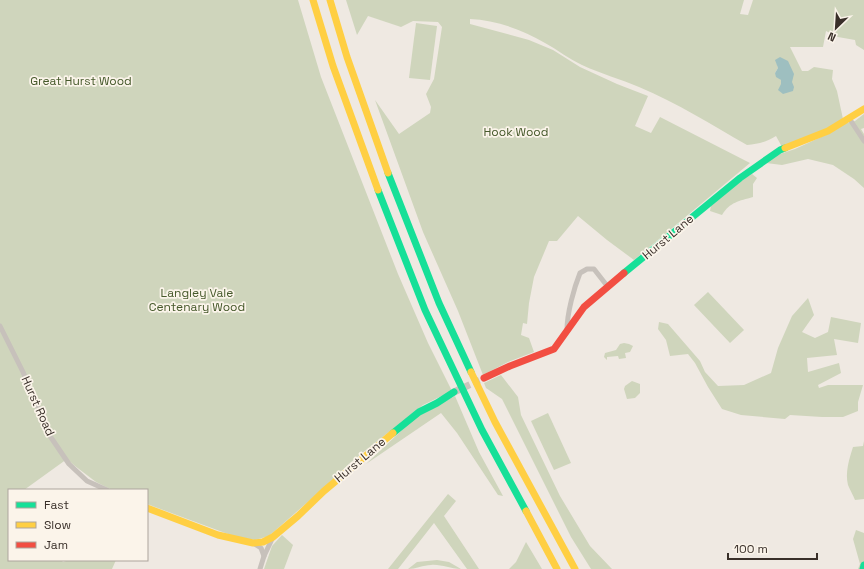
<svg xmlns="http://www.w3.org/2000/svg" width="864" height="569" font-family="'Space Grotesk',sans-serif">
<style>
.green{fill:#cfd5bc;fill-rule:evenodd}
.water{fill:#9ebfc0}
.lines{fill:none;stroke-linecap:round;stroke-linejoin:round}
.secondary-tunnel{stroke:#cbc4bd;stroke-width:7;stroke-dasharray:7 3.5;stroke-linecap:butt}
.street{stroke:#c7c1bb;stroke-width:5}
.fast{stroke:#16e098;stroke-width:7}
.slow{stroke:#ffcf43;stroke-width:7}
.jam{stroke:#f24e42;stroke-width:7}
.labels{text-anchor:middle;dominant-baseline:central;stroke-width:3.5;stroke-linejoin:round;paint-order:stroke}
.park-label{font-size:12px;fill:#46592b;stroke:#fbf4ea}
.street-label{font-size:12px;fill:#392f29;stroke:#fbf4ea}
</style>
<rect width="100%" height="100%" fill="#efe9e2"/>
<!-- green -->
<g class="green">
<path d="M 0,0 L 298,0 L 321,77 L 398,274 L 428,343 L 452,391 L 423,405 L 351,462 L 326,486 L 269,536 L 255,540 L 236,537 L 147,504 L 147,490 L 112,490 L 96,482 L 75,466 L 67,459 L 24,490 L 9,490 L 9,560 L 61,560 L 63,562 L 69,560 L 116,560 L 112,569 L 0,569 Z"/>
<path d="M 346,0 L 744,0 L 740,14 L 748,15 L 753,0 L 864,0 L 864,50 L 856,45 L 855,40 L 838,37 L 826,31 L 823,47 L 790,47 L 802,71 L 808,71 L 814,67 L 833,70 L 832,79 L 837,91 L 843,119 L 824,130 L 782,147 L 776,136 C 767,142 758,144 747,145 C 712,125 677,103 639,87 C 621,79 601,74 582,65 C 569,59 558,50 545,43 C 523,30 496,20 470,19 L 470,24 L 529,40 L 553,50 L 580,67 L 617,84 L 648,96 L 635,126 L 651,133 L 660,117 L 750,163 L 634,260 L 607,240 L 578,216 L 557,241 L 549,241 L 534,277 L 529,303 L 527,324 L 523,323 L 521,335 L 529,338 L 534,352 L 508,362 L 483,375 L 458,311 L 423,232 L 375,100 L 399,134 L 430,113 L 431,107 L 426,94 L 434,79 L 442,27 L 438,22 L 413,21 L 401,27 L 368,16 L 357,35 ZM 776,60 L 792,91 L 781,84 L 781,80 L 775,73 L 778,68 Z"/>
<path d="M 416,23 L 437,26 L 430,80 L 409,78 Z"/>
<path d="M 864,114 L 864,128 L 861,129 L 864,134 L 864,188 L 854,179 L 833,165 L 808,159 L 782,165 L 766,163 L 777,155 L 795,149 L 832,132 L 843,124 L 855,121 Z"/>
<path d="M 752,174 L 757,178 L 753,184 L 753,197 C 739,201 730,202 722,215 L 710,211 L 711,206 L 743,179 Z"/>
<path d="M 708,292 L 744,330 L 730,343 L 694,305 Z"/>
<path d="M 808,298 L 814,315 L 802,332 L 815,338 L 828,332 L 831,317 L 861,323 L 858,343 L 834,339 L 837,355 L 807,358 L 808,372 L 839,363 L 841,373 L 818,385 L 819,388 L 828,385 L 863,385 L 858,402 L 858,411 L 843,417 L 822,417 L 790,415 L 785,419 L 741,415 L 722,409 L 708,387 L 695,363 L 688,354 L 670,356 L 666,340 L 658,329 L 659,322 L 668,324 L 700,361 L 705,372 L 718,386 L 744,385 L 771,373 L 778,348 L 792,316 Z"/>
<path d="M 624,343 L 629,344 L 633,346 L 630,352 L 625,353 L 626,358 L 619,359 L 618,356 L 607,357 L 607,360 L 604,357 L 605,353 L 616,350 L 620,344 Z"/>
<path d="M 501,375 L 518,397 L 521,415 L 560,496 L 590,546 L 612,569 L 591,569 L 571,537 L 502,399 L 486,388 L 484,383 Z"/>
<path d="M 632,381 L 640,384 L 640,393 L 635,398 L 627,399 L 624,389 L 625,386 Z"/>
<path d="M 455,396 L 479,452 L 503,496 L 498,495 L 457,433 L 441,413 L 366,464 L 416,417 Z"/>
<path d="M 548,413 L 571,463 L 554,470 L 531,421 Z"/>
<path d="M 864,441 L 864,499 L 855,500 C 853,495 850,490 848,485 C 845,472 849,460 853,447 L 863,446 Z"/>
<path d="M 448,494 L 456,501 L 444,516 L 479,569 L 467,569 L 434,523 L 398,569 L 388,569 Z"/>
<path d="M 856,530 L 864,533 L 864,569 L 858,569 L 860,564 L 853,539 Z"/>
<path d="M 282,535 L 293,545 L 284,569 L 264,569 L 272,546 Z"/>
<path d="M 526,542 L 542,569 L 509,569 L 516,562 Z"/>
<path d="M 437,560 L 449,562 L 461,569 C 450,569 441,564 431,565 C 423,565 416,569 408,569 L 417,562 Z"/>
</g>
<!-- water -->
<path class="water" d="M 780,57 L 788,61 L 794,74 L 792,82 L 794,87 L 793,91 L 783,94 L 778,90 L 781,84 L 781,80 L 776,77 L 775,73 L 778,68 L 775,60 Z"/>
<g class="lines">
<!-- secondary-tunnel -->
<path class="secondary-tunnel" d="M 454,392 L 484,378"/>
<!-- street -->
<g class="street">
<path d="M 849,118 L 864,141"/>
<path d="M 0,326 L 23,372 L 50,436 L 69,464 L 87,481 L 107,490"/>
<path d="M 567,330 C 567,313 574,288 580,273 L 587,269 L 594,269 L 608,287"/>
<path d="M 253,543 L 261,548 L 264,556"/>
<path d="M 260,569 L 264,556 L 273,537"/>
</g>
<!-- fast -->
<g class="fast">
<path d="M 388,173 L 439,303 L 471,372"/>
<path d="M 378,190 L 425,310 L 482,430 L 526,511"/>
<path d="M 624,273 L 740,178 L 780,150 L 785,148"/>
<path d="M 393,433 L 419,412 L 437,403 L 454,392"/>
<path d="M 863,569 L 864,565"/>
</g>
<!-- slow -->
<g class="slow">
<path d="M 313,0 L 333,66 L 378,190"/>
<path d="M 330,0 L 347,57 L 388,173"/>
<path d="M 785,148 L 828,131 L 864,109"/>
<path d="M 471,372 L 495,422 L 575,569"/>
<path d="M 147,508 L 218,535 L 253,543 L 263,542 L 273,537 L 298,516 L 324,491 L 393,433"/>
<path d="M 526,511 L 557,569"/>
</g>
<!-- jam -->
<path class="jam" d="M 484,378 L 510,366 L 554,349 L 584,307 L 624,273"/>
</g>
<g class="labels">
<!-- park labels -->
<g class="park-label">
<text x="81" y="81">Great Hurst Wood</text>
<text x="516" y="132">Hook Wood</text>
<text x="197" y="293">Langley Vale<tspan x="197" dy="14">Centenary Wood</tspan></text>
</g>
<!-- street labels -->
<g class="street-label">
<text transform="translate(668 237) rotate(-40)">Hurst Lane</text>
<text transform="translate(38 406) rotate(66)">Hurst Road</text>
<text transform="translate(360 460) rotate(-40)">Hurst Lane</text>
</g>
</g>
<!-- legend -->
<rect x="8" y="489" width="140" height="72" fill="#fbf4ea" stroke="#ada59d"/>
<rect x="16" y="502" width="20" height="6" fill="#16e098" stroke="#ada59d"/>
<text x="44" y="509" font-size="12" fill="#392f29">Fast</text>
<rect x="16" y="522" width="20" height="6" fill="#ffcf43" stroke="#ada59d"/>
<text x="44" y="529" font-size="12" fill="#392f29">Slow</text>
<rect x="16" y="542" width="20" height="6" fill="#f24e42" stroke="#ada59d"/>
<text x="44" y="549" font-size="12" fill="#392f29">Jam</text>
<!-- north arrow -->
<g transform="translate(836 28) rotate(205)" stroke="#fbf4ea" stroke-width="3" paint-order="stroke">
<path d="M0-3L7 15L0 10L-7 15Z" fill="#392f29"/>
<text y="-6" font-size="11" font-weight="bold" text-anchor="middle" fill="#392f29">N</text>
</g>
<!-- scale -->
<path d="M728 553v6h89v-6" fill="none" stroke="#392f29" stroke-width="2"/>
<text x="734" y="553" font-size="12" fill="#392f29" stroke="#fbf4ea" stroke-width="3" paint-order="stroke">100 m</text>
</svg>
